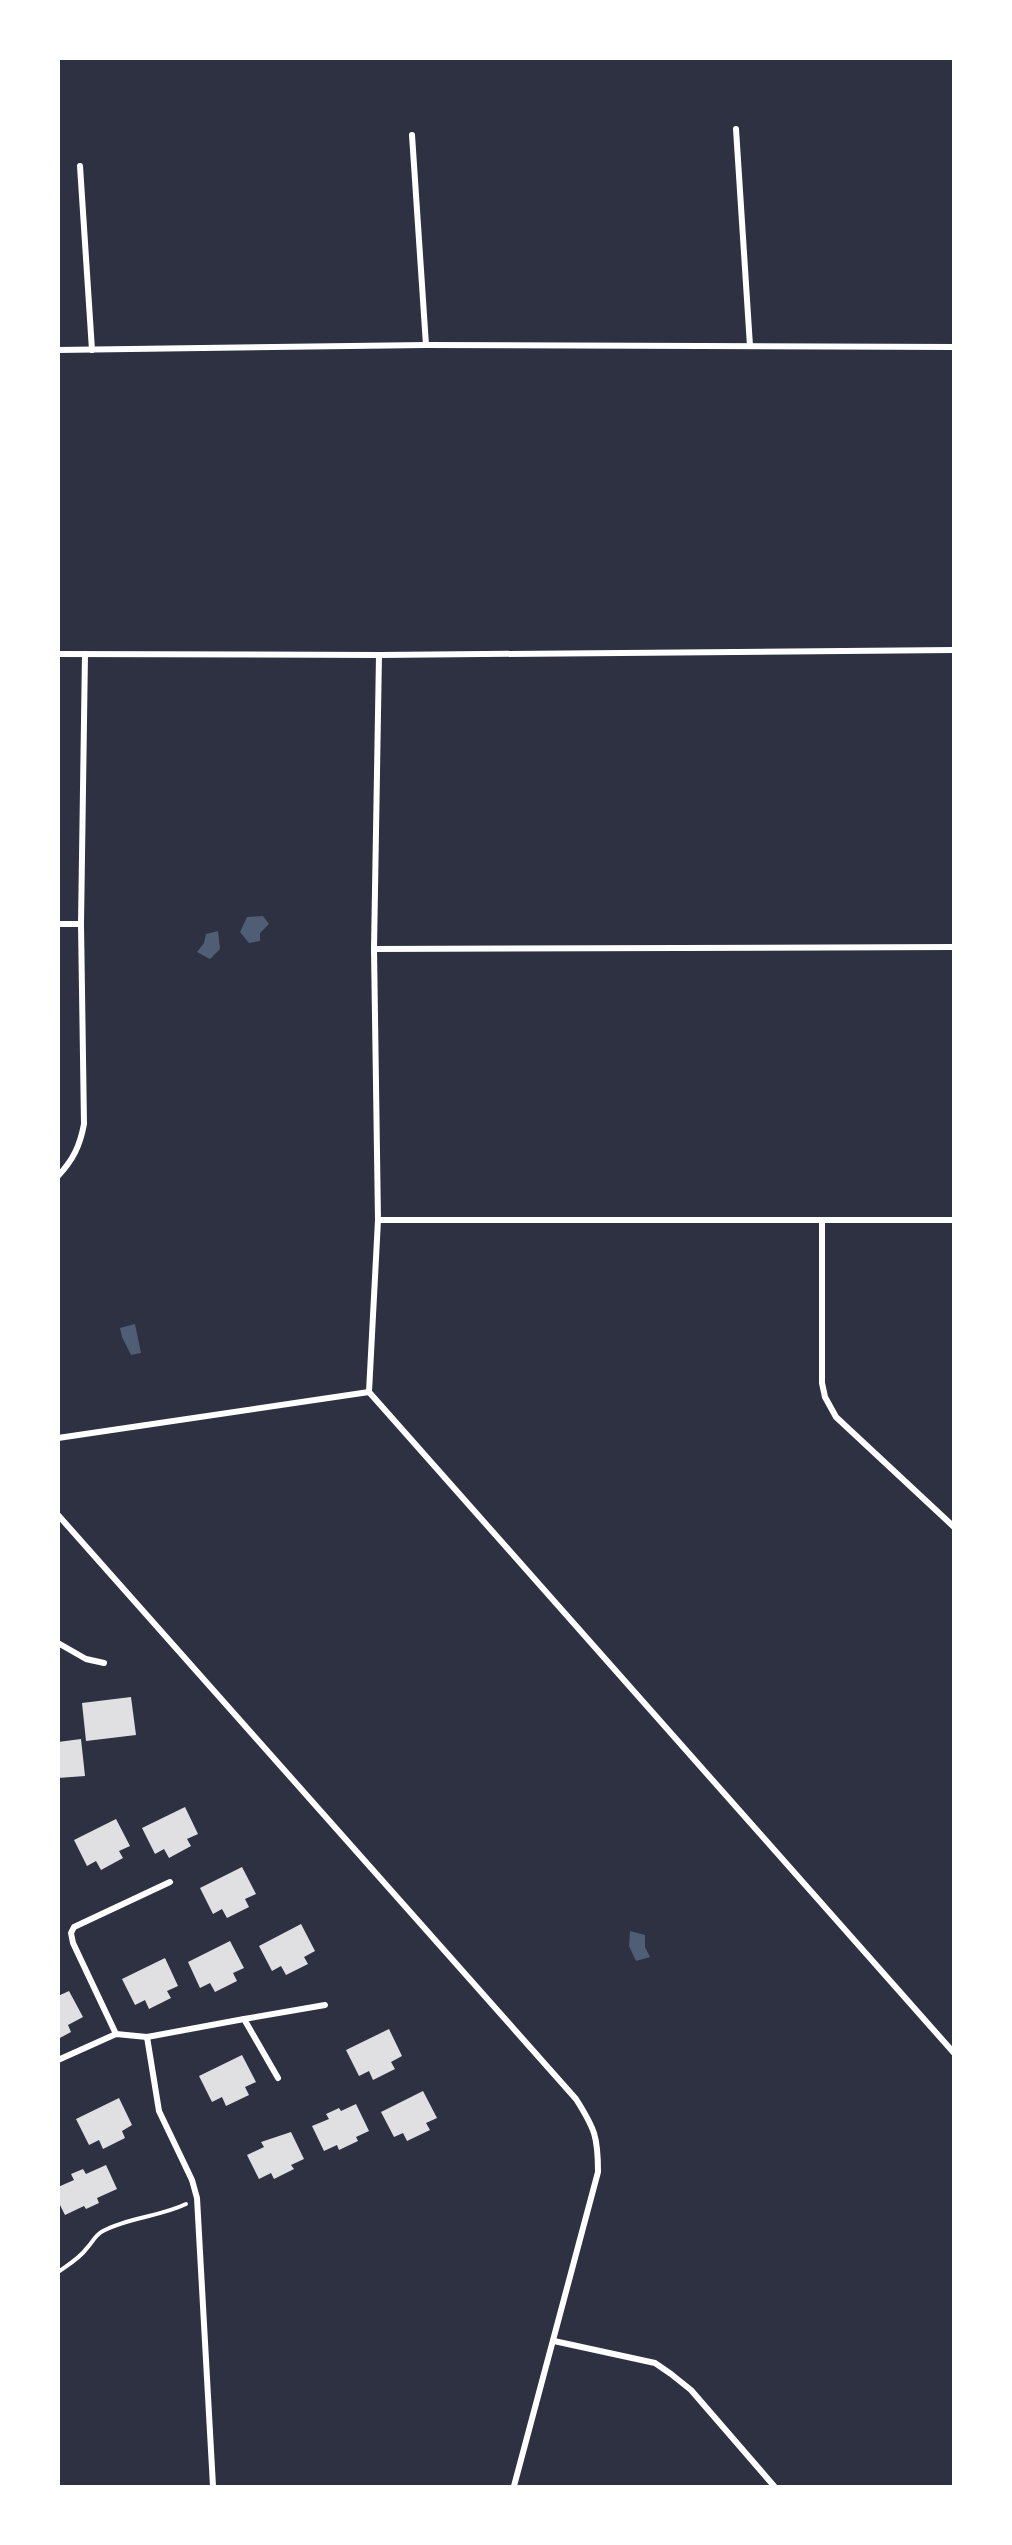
<svg xmlns="http://www.w3.org/2000/svg" width="1012" height="2545" font-family="'PT Serif',serif">
<style>
.water{fill:#4f5d75}
.building{fill:#e0e0e3}
.lines{fill:none;stroke-linecap:round;stroke-linejoin:round}
.path{stroke:#fff;stroke-width:4}
.minor{stroke:#fff;stroke-width:6}
</style>
<rect width="100%" height="100%" fill="#2d3142"/>
<!-- water -->
<g class="water">
<path d="M 263,916 L 269,924 L 260,933 L 260,941 L 249,943 L 240,932 L 247,917 Z"/>
<path d="M 218,931 L 220,949 L 210,959 L 197,952 L 204,943 L 206,934 Z"/>
<path d="M 135,1324 L 141,1353 L 131,1355 L 122,1337 L 120,1328 Z"/>
<path d="M 630,1931 L 645,1935 L 645,1947 L 650,1957 L 636,1961 L 629,1946 Z"/>
</g>
<!-- building -->
<g class="building">
<path d="M 131,1697 L 136,1735 L 86,1741 L 82,1703 Z"/>
<path d="M 81,1739 L 85,1776 L 58,1778 L 58,1742 Z"/>
<path d="M 185,1807 L 198,1834 L 187,1839 L 191,1846 L 169,1858 L 164,1849 L 155,1854 L 142,1828 Z"/>
<path d="M 116,1819 L 130,1846 L 119,1851 L 123,1858 L 101,1870 L 96,1861 L 87,1866 L 74,1840 Z"/>
<path d="M 242,1867 L 256,1894 L 245,1899 L 249,1907 L 227,1918 L 222,1909 L 213,1914 L 200,1888 Z"/>
<path d="M 301,1924 L 315,1951 L 304,1957 L 308,1964 L 286,1975 L 281,1966 L 272,1971 L 259,1946 Z"/>
<path d="M 230,1941 L 244,1968 L 233,1973 L 237,1981 L 215,1992 L 210,1983 L 200,1988 L 188,1962 Z"/>
<path d="M 165,1958 L 178,1986 L 167,1991 L 171,1998 L 149,2009 L 145,2000 L 135,2005 L 122,1979 Z"/>
<path d="M 69,1991 L 83,2017 L 68,2025 L 71,2032 L 58,2039 L 58,1996 Z"/>
<path d="M 389,2029 L 402,2056 L 391,2062 L 395,2069 L 373,2080 L 369,2071 L 359,2076 L 346,2050 Z"/>
<path d="M 242,2055 L 256,2082 L 245,2087 L 249,2095 L 226,2106 L 222,2097 L 212,2102 L 199,2076 Z"/>
<path d="M 423,2091 L 437,2118 L 426,2123 L 430,2130 L 407,2141 L 403,2133 L 394,2137 L 381,2112 Z"/>
<path d="M 119,2098 L 132,2125 L 122,2131 L 125,2138 L 103,2149 L 99,2140 L 89,2145 L 76,2119 Z"/>
<path d="M 356,2104 L 369,2131 L 356,2137 L 358,2141 L 339,2150 L 337,2145 L 324,2151 L 312,2126 L 329,2119 L 326,2114 L 339,2108 L 341,2111 Z"/>
<path d="M 291,2132 L 304,2159 L 291,2165 L 294,2169 L 274,2179 L 271,2173 L 259,2179 L 247,2155 L 264,2147 L 261,2142 Z"/>
<path d="M 106,2165 L 117,2189 L 97,2198 L 99,2203 L 86,2209 L 84,2206 L 65,2215 L 58,2201 L 58,2187 L 74,2180 L 71,2174 L 83,2169 L 86,2174 Z"/>
</g>
<g class="lines">
<!-- path -->
<path class="path" d="M 58,2272 C 68,2265 80,2258 87,2248 C 92,2243 95,2235 103,2231 C 129,2217 159,2217 186,2204"/>
<!-- minor -->
<g class="minor">
<path d="M 736,129 L 750,346"/>
<path d="M 412,135 L 426,345"/>
<path d="M 80,166 L 92,350"/>
<path d="M 58,350 L 426,345 L 954,347"/>
<path d="M 58,654 L 379,655 L 954,650"/>
<path d="M 379,655 L 374,949 L 378,1220 L 369,1392 L 954,2053"/>
<path d="M 58,924 L 81,924"/>
<path d="M 374,949 L 954,947"/>
<path d="M 58,1176 C 73,1160 80,1146 84,1124 L 81,924 L 85,654"/>
<path d="M 378,1220 L 954,1220"/>
<path d="M 822,1221 L 822,1383 L 825,1397 L 836,1417 L 954,1527"/>
<path d="M 58,1438 L 369,1392"/>
<path d="M 58,1515 L 576,2099 C 595,2129 598,2137 598,2172 L 514,2486"/>
<path d="M 58,1643 L 86,1659 L 104,1663"/>
<path d="M 244,2019 L 325,2005"/>
<path d="M 116,2034 L 73,1943 L 71,1933 L 74,1927 L 170,1882"/>
<path d="M 147,2037 L 159,2111 L 192,2180 L 197,2198 L 213,2486"/>
<path d="M 58,2060 L 116,2034 L 147,2037 L 244,2019 L 278,2078"/>
<path d="M 554,2341 L 655,2363 L 671,2374 L 691,2390 L 774,2486"/>
</g>
</g>
<!-- border -->
<rect width="1012" height="2545" fill="none" stroke="#ffffff" stroke-width="120"/>
</svg>
